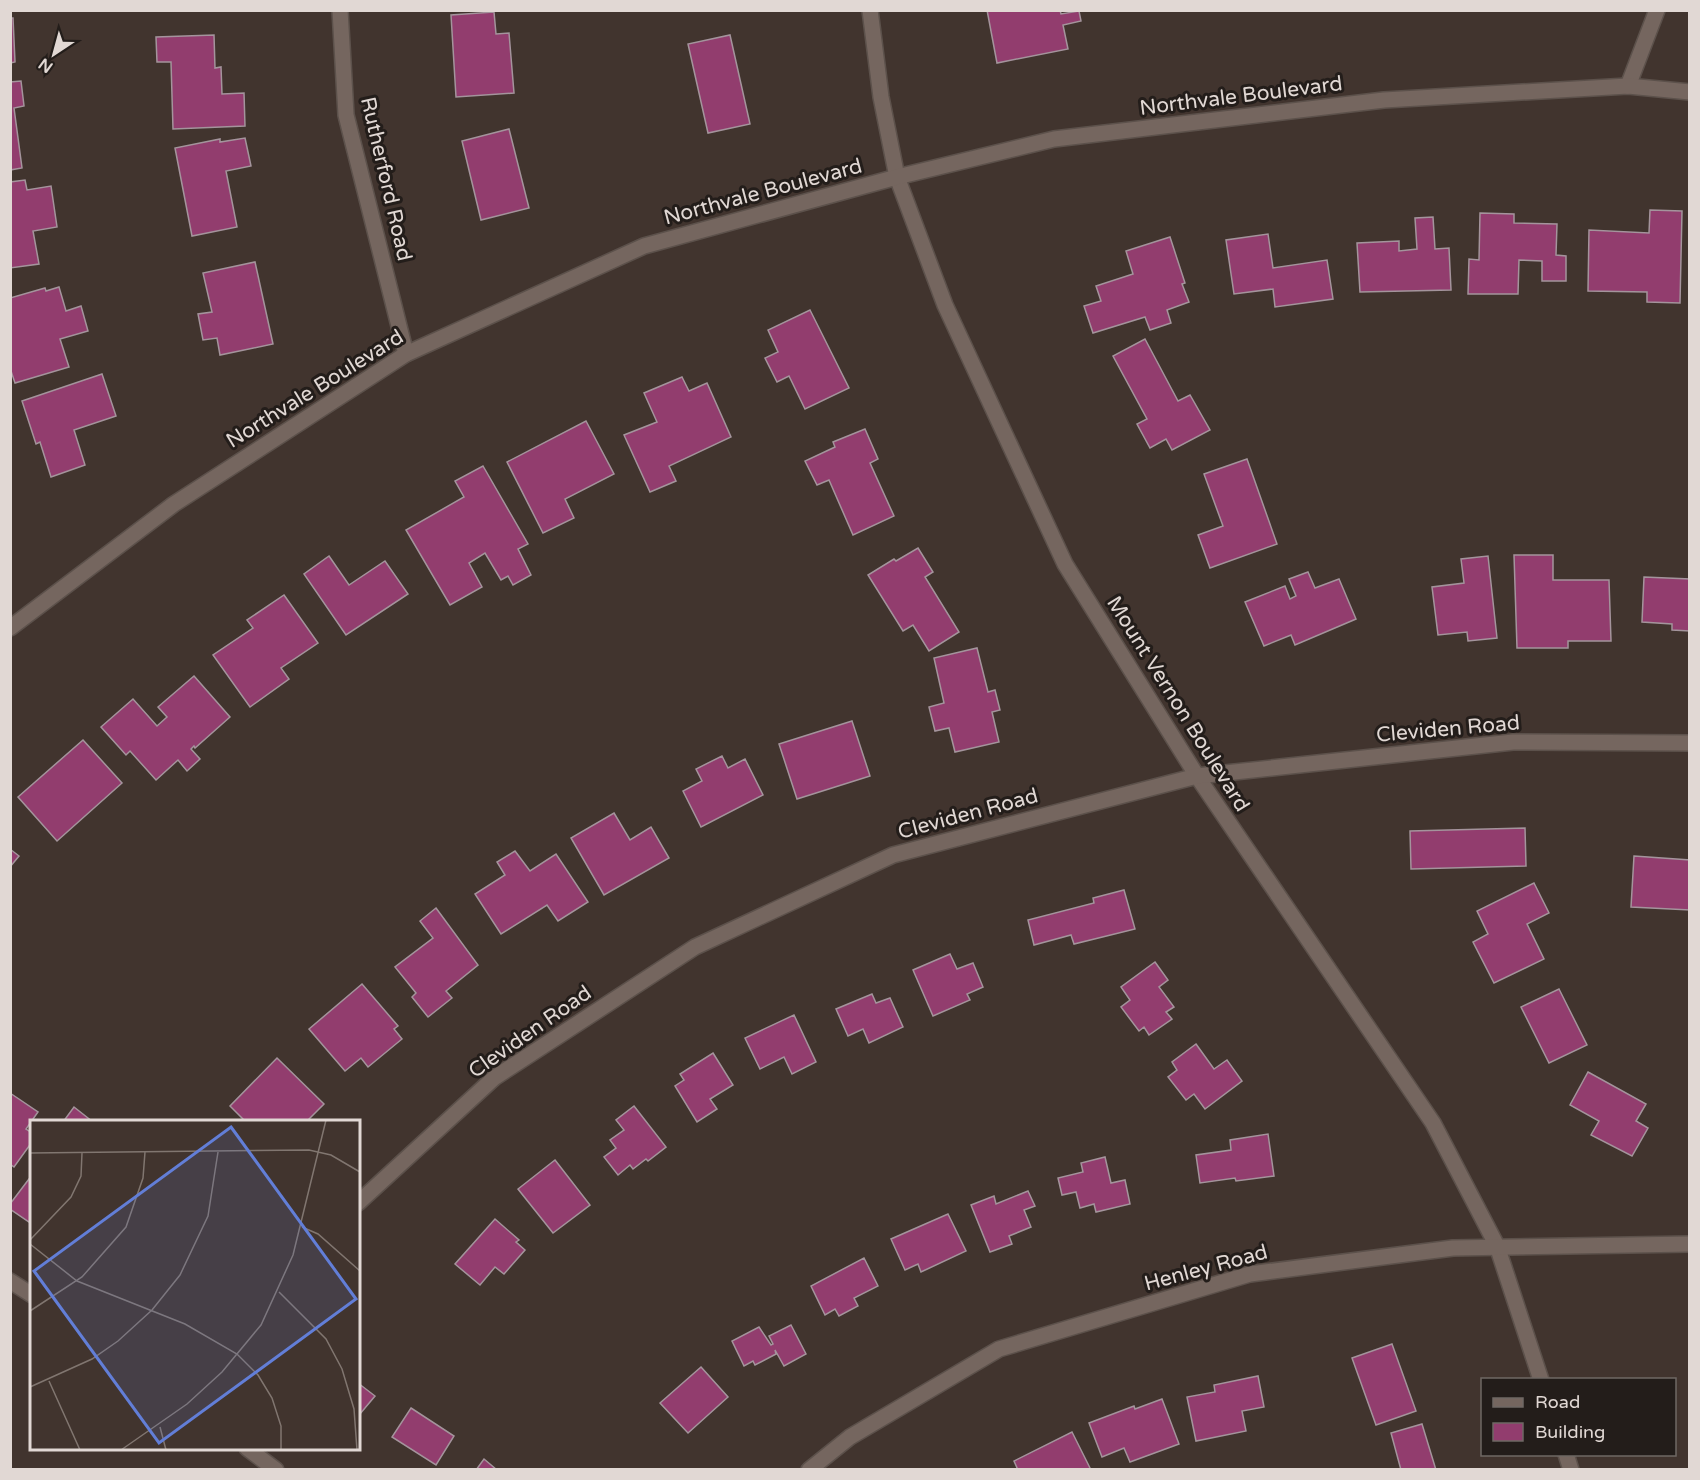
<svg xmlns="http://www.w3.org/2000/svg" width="1700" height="1480" font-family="'Varela Round',sans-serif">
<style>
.building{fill:#923d6e;stroke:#a4949c;stroke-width:1.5}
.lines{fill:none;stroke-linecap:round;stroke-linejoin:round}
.street-casing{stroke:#5c514b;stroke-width:18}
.street{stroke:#75665f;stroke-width:15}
.labels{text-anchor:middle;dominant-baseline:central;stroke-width:6;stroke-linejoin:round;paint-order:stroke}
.street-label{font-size:21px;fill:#e1d8d4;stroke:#231d1a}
.inset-road{fill:none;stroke:#817670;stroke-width:1.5}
.view{fill:#627ed7;fill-opacity:0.15;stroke:#627ed7;stroke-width:3}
.inset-edge{fill:none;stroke:#e1d8d4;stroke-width:3}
</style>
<rect width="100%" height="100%" fill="#41342e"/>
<!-- building -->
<g class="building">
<path d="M 987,10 L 1060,10 L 1061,14 L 1079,11 L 1081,21 L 1063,25 L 1068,49 L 997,63 Z"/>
<path d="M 494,12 L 496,34 L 509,33 L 514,93 L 456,97 L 451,15 Z"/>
<path d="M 10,18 L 13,18 L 15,62 L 10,63 Z"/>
<path d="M 214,35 L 215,68 L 221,67 L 222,94 L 244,93 L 245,126 L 173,129 L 171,62 L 157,62 L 156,37 Z"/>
<path d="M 730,35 L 750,124 L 708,133 L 688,44 Z"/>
<path d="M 21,81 L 24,106 L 14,108 L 22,168 L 10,170 L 10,82 Z"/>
<path d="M 509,129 L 529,208 L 481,220 L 462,141 Z"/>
<path d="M 245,138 L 251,166 L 226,171 L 237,227 L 192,236 L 175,148 L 220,139 L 220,142 Z"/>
<path d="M 25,180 L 27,190 L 51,186 L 57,227 L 33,231 L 39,264 L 10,268 L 10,182 Z"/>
<path d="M 1650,210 L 1682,211 L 1680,303 L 1647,302 L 1647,292 L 1588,291 L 1589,230 L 1649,233 Z"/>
<path d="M 1480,213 L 1514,214 L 1514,223 L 1557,224 L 1556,255 L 1566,256 L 1566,281 L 1542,281 L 1542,261 L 1519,260 L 1518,294 L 1468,294 L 1469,259 L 1479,260 Z"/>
<path d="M 1433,217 L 1435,249 L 1449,248 L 1451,290 L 1360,292 L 1357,243 L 1399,241 L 1399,251 L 1417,249 L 1415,218 Z"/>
<path d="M 1268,234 L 1273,268 L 1327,260 L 1333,299 L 1275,307 L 1273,289 L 1234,294 L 1226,240 Z"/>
<path d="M 1170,237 L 1185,283 L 1182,284 L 1189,302 L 1167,310 L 1171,323 L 1150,330 L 1145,317 L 1093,333 L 1084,306 L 1101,301 L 1096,286 L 1133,274 L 1126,251 Z"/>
<path d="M 255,262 L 273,344 L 220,355 L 217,338 L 203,340 L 198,314 L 212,312 L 203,273 Z"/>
<path d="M 59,287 L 66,311 L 81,306 L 88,331 L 60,339 L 69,367 L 15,383 L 10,368 L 10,298 L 45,288 L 46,291 Z"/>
<path d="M 810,310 L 849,388 L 805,409 L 789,376 L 777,382 L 765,358 L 778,352 L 768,330 Z"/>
<path d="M 1145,339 L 1178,401 L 1190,395 L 1210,430 L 1172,450 L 1166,439 L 1150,448 L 1137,424 L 1147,419 L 1113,356 Z"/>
<path d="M 102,374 L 116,416 L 74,430 L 85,465 L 51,477 L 40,442 L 36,444 L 22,401 Z"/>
<path d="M 682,377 L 689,391 L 707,383 L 731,437 L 669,466 L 676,481 L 650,492 L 624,435 L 657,422 L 644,393 Z"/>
<path d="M 586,421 L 614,474 L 565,499 L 574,518 L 543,533 L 507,462 Z"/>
<path d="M 865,429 L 878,459 L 870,463 L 894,516 L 853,535 L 829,480 L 817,485 L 805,461 L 835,447 L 833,442 Z"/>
<path d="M 1247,459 L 1277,544 L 1210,568 L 1198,535 L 1223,526 L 1204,474 Z"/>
<path d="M 483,466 L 528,544 L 518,549 L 531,575 L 513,585 L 508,576 L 501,580 L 485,553 L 469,563 L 482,587 L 450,605 L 406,530 L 464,497 L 455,481 Z"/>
<path d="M 918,548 L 933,572 L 925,577 L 959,632 L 929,651 L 913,625 L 903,631 L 868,575 L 894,559 L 896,561 Z"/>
<path d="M 1514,555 L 1553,555 L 1553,580 L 1609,580 L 1611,641 L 1568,641 L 1568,648 L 1517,648 Z"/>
<path d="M 329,556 L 349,585 L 385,561 L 408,594 L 346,635 L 304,574 Z"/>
<path d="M 1488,556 L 1497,638 L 1468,641 L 1467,632 L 1438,635 L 1432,587 L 1464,583 L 1461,559 Z"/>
<path d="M 1308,572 L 1315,588 L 1339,579 L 1356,619 L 1295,645 L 1291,635 L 1264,646 L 1245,602 L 1285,586 L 1290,599 L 1296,596 L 1289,579 Z"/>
<path d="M 1644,577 L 1690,579 L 1690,631 L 1672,630 L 1672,624 L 1642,622 Z"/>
<path d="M 284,595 L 318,643 L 281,668 L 289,679 L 250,707 L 213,655 L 253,628 L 247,620 Z"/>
<path d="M 977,648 L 988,692 L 995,690 L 1000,710 L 992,712 L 999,742 L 955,752 L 949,728 L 935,731 L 929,707 L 944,703 L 934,658 Z"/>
<path d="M 194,676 L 230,717 L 195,748 L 194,746 L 191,749 L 200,759 L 187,771 L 178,760 L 156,780 L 130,751 L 126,755 L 101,727 L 133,699 L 157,726 L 167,717 L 158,707 Z"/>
<path d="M 852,721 L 870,776 L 797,799 L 779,744 Z"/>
<path d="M 83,740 L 122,783 L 57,841 L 18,797 Z"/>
<path d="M 722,756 L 728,768 L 745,759 L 763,795 L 701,827 L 683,791 L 702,781 L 696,769 Z"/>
<path d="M 614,813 L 630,840 L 651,827 L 669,858 L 604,895 L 571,838 Z"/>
<path d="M 1525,828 L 1526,866 L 1411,869 L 1410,831 Z"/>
<path d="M 10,849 L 19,856 L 10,867 Z"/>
<path d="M 515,851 L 530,871 L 556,854 L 588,902 L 558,921 L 547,905 L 501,934 L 475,894 L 505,875 L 497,862 Z"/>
<path d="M 1634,856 L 1690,860 L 1690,910 L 1631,907 Z"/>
<path d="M 1534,883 L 1549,913 L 1527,924 L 1544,959 L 1494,983 L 1473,942 L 1488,934 L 1477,911 Z"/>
<path d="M 1124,890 L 1135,929 L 1074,944 L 1071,935 L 1034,945 L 1028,920 L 1094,903 L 1093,898 Z"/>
<path d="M 436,908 L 478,965 L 446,991 L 452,998 L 428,1017 L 412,997 L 416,993 L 395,967 L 433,938 L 420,921 Z"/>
<path d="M 950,954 L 957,969 L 973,963 L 983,987 L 967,994 L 970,1000 L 933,1016 L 913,970 Z"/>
<path d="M 1155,962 L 1168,980 L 1159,987 L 1174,1007 L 1166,1012 L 1172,1019 L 1149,1035 L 1144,1027 L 1139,1031 L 1121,1007 L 1130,1000 L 1121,987 Z"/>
<path d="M 362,984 L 398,1026 L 394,1029 L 402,1039 L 368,1067 L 361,1058 L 345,1071 L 309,1029 Z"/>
<path d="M 1559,989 L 1587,1045 L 1549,1063 L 1521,1007 Z"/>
<path d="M 872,994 L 876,1003 L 890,998 L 903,1027 L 869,1043 L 863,1029 L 848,1036 L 836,1009 Z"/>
<path d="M 794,1015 L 816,1062 L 792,1074 L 784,1057 L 760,1069 L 745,1038 Z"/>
<path d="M 1196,1044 L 1214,1069 L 1227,1060 L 1242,1081 L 1205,1109 L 1194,1094 L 1186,1100 L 1168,1077 L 1177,1070 L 1172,1062 Z"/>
<path d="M 713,1053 L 733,1085 L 710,1099 L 717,1109 L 697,1122 L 675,1086 L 684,1080 L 680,1074 Z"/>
<path d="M 277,1058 L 324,1104 L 306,1122 L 246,1122 L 230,1106 Z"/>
<path d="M 1588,1072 L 1646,1104 L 1636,1121 L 1648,1128 L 1632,1156 L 1591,1135 L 1599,1121 L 1570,1105 Z"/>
<path d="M 10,1093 L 38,1112 L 26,1129 L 32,1133 L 32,1142 L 14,1167 L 10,1164 Z"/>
<path d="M 634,1106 L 666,1147 L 648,1161 L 646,1159 L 633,1169 L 630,1165 L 618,1175 L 604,1157 L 616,1148 L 610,1140 L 624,1130 L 616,1120 Z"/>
<path d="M 74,1107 L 93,1122 L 63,1122 Z"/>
<path d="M 1268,1134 L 1274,1176 L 1236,1181 L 1235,1178 L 1200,1183 L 1196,1155 L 1231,1150 L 1230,1140 Z"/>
<path d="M 1105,1157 L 1111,1183 L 1125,1180 L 1130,1204 L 1096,1212 L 1094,1204 L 1080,1208 L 1076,1192 L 1062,1195 L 1058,1178 L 1083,1172 L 1081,1163 Z"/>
<path d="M 555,1160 L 590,1205 L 553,1233 L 518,1189 Z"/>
<path d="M 32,1175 L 32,1224 L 10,1209 L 10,1204 Z"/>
<path d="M 1028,1191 L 1035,1206 L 1024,1210 L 1031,1227 L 1009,1236 L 1012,1244 L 990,1252 L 971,1205 L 994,1196 L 996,1204 Z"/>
<path d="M 948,1214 L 966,1251 L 921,1272 L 918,1264 L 905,1270 L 891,1239 Z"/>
<path d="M 495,1219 L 519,1240 L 516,1242 L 525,1250 L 504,1274 L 495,1267 L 480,1285 L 455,1264 Z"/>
<path d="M 864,1258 L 878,1286 L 854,1298 L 858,1306 L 839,1316 L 835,1309 L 825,1315 L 811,1286 Z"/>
<path d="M 791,1325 L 806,1354 L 784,1366 L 775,1350 L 776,1354 L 755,1365 L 753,1361 L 744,1366 L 732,1341 L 759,1327 L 771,1345 L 773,1344 L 769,1336 Z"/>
<path d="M 1392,1344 L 1416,1411 L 1376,1425 L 1352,1358 Z"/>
<path d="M 701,1367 L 728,1397 L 688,1433 L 660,1403 Z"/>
<path d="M 1258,1376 L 1264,1407 L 1242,1411 L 1246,1431 L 1196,1441 L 1187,1397 L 1215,1392 L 1214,1385 Z"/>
<path d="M 358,1383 L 375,1396 L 360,1414 L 358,1412 Z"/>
<path d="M 1162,1399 L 1179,1444 L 1130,1462 L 1124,1448 L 1102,1457 L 1089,1423 L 1134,1406 L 1135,1409 Z"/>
<path d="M 411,1408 L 454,1436 L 436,1465 L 392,1437 Z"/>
<path d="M 1422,1424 L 1436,1470 L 1401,1470 L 1391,1433 Z"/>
<path d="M 1072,1432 L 1091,1470 L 1018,1470 L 1014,1461 Z"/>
<path d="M 484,1459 L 497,1470 L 476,1470 Z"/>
</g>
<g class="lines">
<!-- street casing -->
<g class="street-casing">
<g id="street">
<path d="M 340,10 L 346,115 L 406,354"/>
<path d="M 870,10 L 881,97 L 897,177 L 945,305 L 1065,564 L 1197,776 L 1433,1123 L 1497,1246 L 1541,1380"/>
<path d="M 1628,86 L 1657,10"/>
<path d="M 10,628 L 174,504 L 406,354 L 644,246 L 897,177 L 1054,139 L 1384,100 L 1628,86 L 1690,92"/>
<path d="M 358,1203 L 494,1078 L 695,947 L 893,855 L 1197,776 L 1513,742 L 1690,743"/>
<path d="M 10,1281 L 32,1295"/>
<path d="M 247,1448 L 276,1470"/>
<path d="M 1566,1454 L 1571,1470"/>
<path d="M 809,1470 L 850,1437 L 999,1349 L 1250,1274 L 1453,1248 L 1690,1244"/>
</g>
</g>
<!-- street -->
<use href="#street" class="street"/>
</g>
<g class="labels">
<!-- street labels -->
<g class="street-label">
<text transform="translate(1241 96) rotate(-7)">Northvale Boulevard</text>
<text transform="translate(386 179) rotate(77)">Rutherford Road</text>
<text transform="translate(763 192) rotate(-15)">Northvale Boulevard</text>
<text transform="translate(315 389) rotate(-32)">Northvale Boulevard</text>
<text transform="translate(1178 704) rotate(58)">Mount Vernon Boulevard</text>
<text transform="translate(1448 729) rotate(-5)">Cleviden Road</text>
<text transform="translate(968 814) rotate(-15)">Cleviden Road</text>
<text transform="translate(530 1032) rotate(-35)">Cleviden Road</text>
<text transform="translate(1206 1268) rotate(-15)">Henley Road</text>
</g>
</g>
<!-- overview -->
<g transform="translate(30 1120)">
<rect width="330" height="330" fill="#41342e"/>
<path class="inset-road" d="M 0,33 L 279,30 L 301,35 L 330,52M 272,107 L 288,114 L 330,151M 0,120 L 41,77 L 51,56 L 52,33M 0,124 L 47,161 L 155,204 L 207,234 L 228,255 L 242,278 L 251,306 L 251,330M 249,172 L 296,219 L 312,249 L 324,289 L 327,330M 0,191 L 52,157 L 96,107 L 113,58 L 115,32M 19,261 L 50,330M 0,267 L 62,239 L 88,221 L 122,190 L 150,155 L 178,96 L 188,32M 130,307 L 136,330M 91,330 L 157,284 L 192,252 L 231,205 L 263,135 L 296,0"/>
<path class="view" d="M 201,7 L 326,179 L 129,323 L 4,151 Z"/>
<rect width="330" height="330" class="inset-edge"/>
</g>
<!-- border -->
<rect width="1700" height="1480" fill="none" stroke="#e1d8d4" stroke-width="24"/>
<!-- legend -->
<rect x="1481" y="1378" width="195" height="78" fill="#231d1a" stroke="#6f6864" stroke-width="1.5"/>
<rect x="1493" y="1398" width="30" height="9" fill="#75665f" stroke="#6f6864" stroke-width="1.5"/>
<text x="1535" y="1408" font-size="18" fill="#e1d8d4">Road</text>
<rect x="1493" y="1423" width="30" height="18" fill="#923d6e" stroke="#6f6864" stroke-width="1.5"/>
<text x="1535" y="1438" font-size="18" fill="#e1d8d4">Building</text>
<!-- north arrow -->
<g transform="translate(54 54) rotate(216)" stroke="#231d1a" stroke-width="4.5" paint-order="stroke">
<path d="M0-4.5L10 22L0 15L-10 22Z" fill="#e1d8d4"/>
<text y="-9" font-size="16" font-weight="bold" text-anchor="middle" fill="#e1d8d4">N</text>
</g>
</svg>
